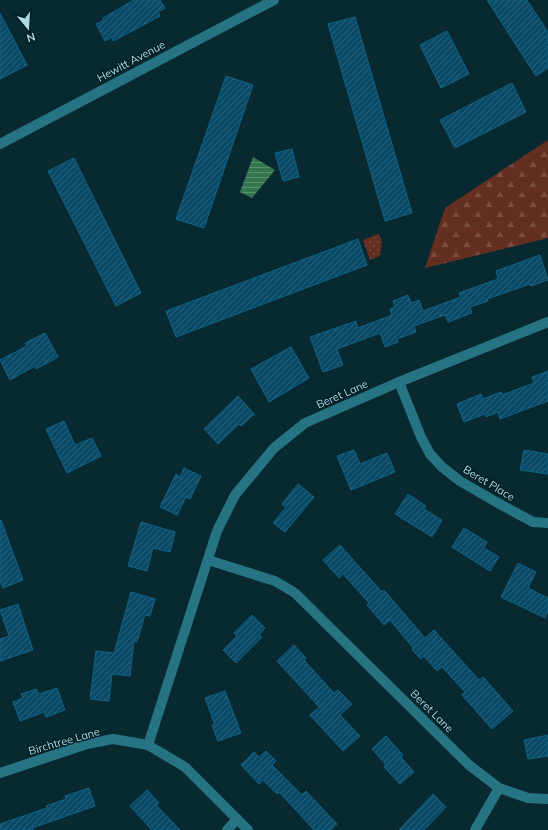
<svg xmlns="http://www.w3.org/2000/svg" width="548" height="830" font-family="Mulish,sans-serif">
<style>
.forest{fill:url(#forest-firs)}
.park{fill:url(#park-dots)}
.water{fill:url(#water-rules)}
.building{fill:url(#building-hatch);stroke:#0c6389}
.lines{fill:none;stroke-linecap:round;stroke-linejoin:round}
.minor{stroke:#267383;stroke-width:10}
.tertiary{stroke:#267383;stroke-width:10}
.labels{text-anchor:middle;dominant-baseline:central;stroke-width:3;stroke-linejoin:round;paint-order:stroke}
.street-label{font-size:11px;fill:#afdae5;stroke:#001f26}
</style>
<defs>
<pattern id="forest-firs" width="22" height="20" patternUnits="userSpaceOnUse"><rect width="22" height="20" fill="#642e21"/><path d="M5 1l3.5 6h-7zM16 11l3.5 6h-7z" fill="#784c41"/></pattern>
<pattern id="park-dots" width="8" height="8" patternUnits="userSpaceOnUse"><rect width="8" height="8" fill="#642e21"/><path d="M2 2h.1M6 6h.1" fill="none" stroke="#784c41" stroke-width="1.8" stroke-linecap="round"/></pattern>
<pattern id="water-rules" width="6" height="5" patternUnits="userSpaceOnUse"><rect width="6" height="5" fill="#33764d"/><path d="M0 2.5h6" fill="none" stroke="#578f6f"/></pattern>
<pattern id="building-hatch" width="6" height="6" patternUnits="userSpaceOnUse"><rect width="6" height="6" fill="#0b4a66"/><path d="M-1 1l2-2M0 6l6-6M5 7l2-2" fill="none" stroke="#2c647c"/></pattern>
</defs>
<rect width="100%" height="100%" fill="#092930"/>
<!-- forest -->
<path class="forest" d="M 548,140 L 548,238 L 425,268 L 445,208 Z"/>
<!-- park -->
<path class="park" d="M 379,234 L 382,242 L 380,256 L 370,260 L 363,240 Z"/>
<!-- water -->
<path class="water" d="M 253,157 L 275,170 L 252,198 L 240,192 Z"/>
<!-- building -->
<g class="building">
<path d="M 134,0 L 160,0 L 165,8 L 158,12 L 160,16 L 136,29 L 113,41 L 112,37 L 105,41 L 96,24 L 104,20 L 103,18 Z"/>
<path d="M 487,0 L 527,0 L 548,32 L 548,68 L 536,76 Z"/>
<path d="M 0,13 L 27,65 L 0,79 Z"/>
<path d="M 355,17 L 412,213 L 385,221 L 328,24 Z"/>
<path d="M 447,31 L 469,74 L 441,88 L 420,45 Z"/>
<path d="M 226,76 L 253,85 L 204,228 L 176,219 Z"/>
<path d="M 512,83 L 526,112 L 455,148 L 440,120 Z"/>
<path d="M 292,149 L 299,177 L 283,181 L 275,153 Z"/>
<path d="M 74,158 L 141,293 L 116,306 L 48,171 Z"/>
<path d="M 358,239 L 367,265 L 176,337 L 166,311 Z"/>
<path d="M 540,255 L 548,280 L 531,286 L 530,284 L 487,299 L 488,301 L 470,307 L 472,313 L 448,322 L 445,315 L 414,326 L 416,332 L 397,339 L 398,342 L 385,347 L 380,333 L 337,349 L 343,365 L 323,372 L 310,337 L 356,321 L 358,328 L 392,315 L 390,309 L 395,307 L 393,301 L 408,295 L 411,303 L 419,300 L 423,311 L 461,297 L 459,293 L 498,279 L 496,271 Z"/>
<path d="M 45,333 L 58,357 L 36,369 L 35,366 L 10,380 L 0,360 L 27,346 L 25,343 Z"/>
<path d="M 291,347 L 309,378 L 269,402 L 251,369 Z"/>
<path d="M 548,371 L 548,401 L 500,419 L 498,412 L 486,417 L 485,414 L 464,422 L 457,404 L 481,394 L 483,399 L 501,392 L 502,395 L 534,383 L 532,377 Z"/>
<path d="M 238,396 L 255,415 L 253,415 L 241,426 L 239,424 L 218,444 L 204,429 Z"/>
<path d="M 64,421 L 75,445 L 92,438 L 101,456 L 67,473 L 46,429 Z"/>
<path d="M 354,450 L 360,464 L 387,453 L 395,472 L 351,490 L 337,456 Z"/>
<path d="M 524,450 L 548,454 L 548,474 L 520,470 Z"/>
<path d="M 184,468 L 201,476 L 190,499 L 186,497 L 177,515 L 160,507 L 176,474 L 180,477 Z"/>
<path d="M 298,484 L 314,497 L 285,532 L 273,523 L 286,507 L 282,504 Z"/>
<path d="M 408,494 L 426,506 L 424,509 L 442,520 L 432,537 L 395,514 Z"/>
<path d="M 0,520 L 1,520 L 23,580 L 3,588 L 0,581 Z"/>
<path d="M 141,522 L 175,532 L 170,552 L 153,548 L 147,571 L 128,566 Z"/>
<path d="M 464,528 L 487,542 L 484,548 L 499,557 L 490,571 L 452,547 Z"/>
<path d="M 340,545 L 382,592 L 384,590 L 425,638 L 434,630 L 479,680 L 483,677 L 513,711 L 492,729 L 462,695 L 465,692 L 442,667 L 437,671 L 424,656 L 421,659 L 412,650 L 413,648 L 390,620 L 384,625 L 367,605 L 369,603 L 343,574 L 339,578 L 323,560 Z"/>
<path d="M 518,563 L 536,572 L 528,588 L 548,598 L 548,611 L 545,618 L 501,597 Z"/>
<path d="M 131,592 L 155,599 L 150,616 L 145,615 L 137,642 L 134,641 L 130,676 L 112,674 L 109,701 L 90,699 L 96,651 L 114,653 Z"/>
<path d="M 18,604 L 33,650 L 0,661 L 0,639 L 9,636 L 0,610 Z"/>
<path d="M 252,615 L 265,628 L 259,635 L 262,637 L 236,663 L 223,650 L 237,636 L 234,633 Z"/>
<path d="M 294,645 L 306,658 L 304,660 L 334,693 L 338,690 L 352,704 L 340,715 L 360,736 L 343,751 L 310,715 L 319,707 L 277,661 Z"/>
<path d="M 57,688 L 65,710 L 46,717 L 44,712 L 20,721 L 13,702 L 23,698 L 21,694 L 36,689 L 39,694 Z"/>
<path d="M 225,691 L 241,733 L 218,741 L 212,725 L 215,725 L 205,698 Z"/>
<path d="M 548,735 L 548,756 L 528,759 L 524,740 Z"/>
<path d="M 386,736 L 403,755 L 401,757 L 414,772 L 400,784 L 384,767 L 386,765 L 372,749 Z"/>
<path d="M 266,751 L 276,761 L 272,765 L 302,795 L 306,791 L 337,824 L 330,830 L 314,830 L 279,792 L 277,794 L 263,780 L 259,784 L 241,765 L 254,752 L 259,757 Z"/>
<path d="M 89,788 L 95,806 L 32,828 L 33,830 L 0,830 L 0,824 L 47,808 L 46,806 L 66,799 L 65,796 Z"/>
<path d="M 147,790 L 159,803 L 156,805 L 180,830 L 152,830 L 130,806 Z"/>
<path d="M 433,794 L 446,807 L 424,830 L 399,830 Z"/>
</g>
<g class="lines">
<!-- minor -->
<g class="minor">
<path d="M 399,382 L 421,437 L 430,454 L 442,467 L 460,481 L 496,502 L 533,522 L 548,523"/>
<path d="M 208,560 L 275,581 L 295,593 L 469,765 L 499,788 L 528,798 L 548,799"/>
<path d="M 148,745 L 217,531 L 235,495 L 274,448 L 305,423 L 399,382 L 548,322"/>
<path d="M 0,773 L 87,744 L 113,739 L 148,745 L 185,767 L 248,830"/>
<path d="M 227,830 L 237,819"/>
<path d="M 475,830 L 499,788"/>
</g>
<!-- tertiary -->
<path class="tertiary" d="M 0,144 L 274,0"/>
</g>
<g class="labels">
<!-- street labels -->
<g class="street-label">
<text transform="translate(131 61) rotate(-28)">Hewitt Avenue</text>
<text transform="translate(342 394) rotate(-24)">Beret Lane</text>
<text transform="translate(489 483) rotate(31)">Beret Place</text>
<text transform="translate(432 711) rotate(45)">Beret Lane</text>
<text transform="translate(64 741) rotate(-16)">Birchtree Lane</text>
</g>
</g>
<!-- north arrow -->
<g transform="translate(28 28) rotate(162)" stroke="#001f26" stroke-width="3" paint-order="stroke">
<path d="M0-3L7 15L0 10L-7 15Z" fill="#afdae5"/>
<text y="-6" font-size="11" font-weight="bold" text-anchor="middle" fill="#afdae5">N</text>
</g>
</svg>
